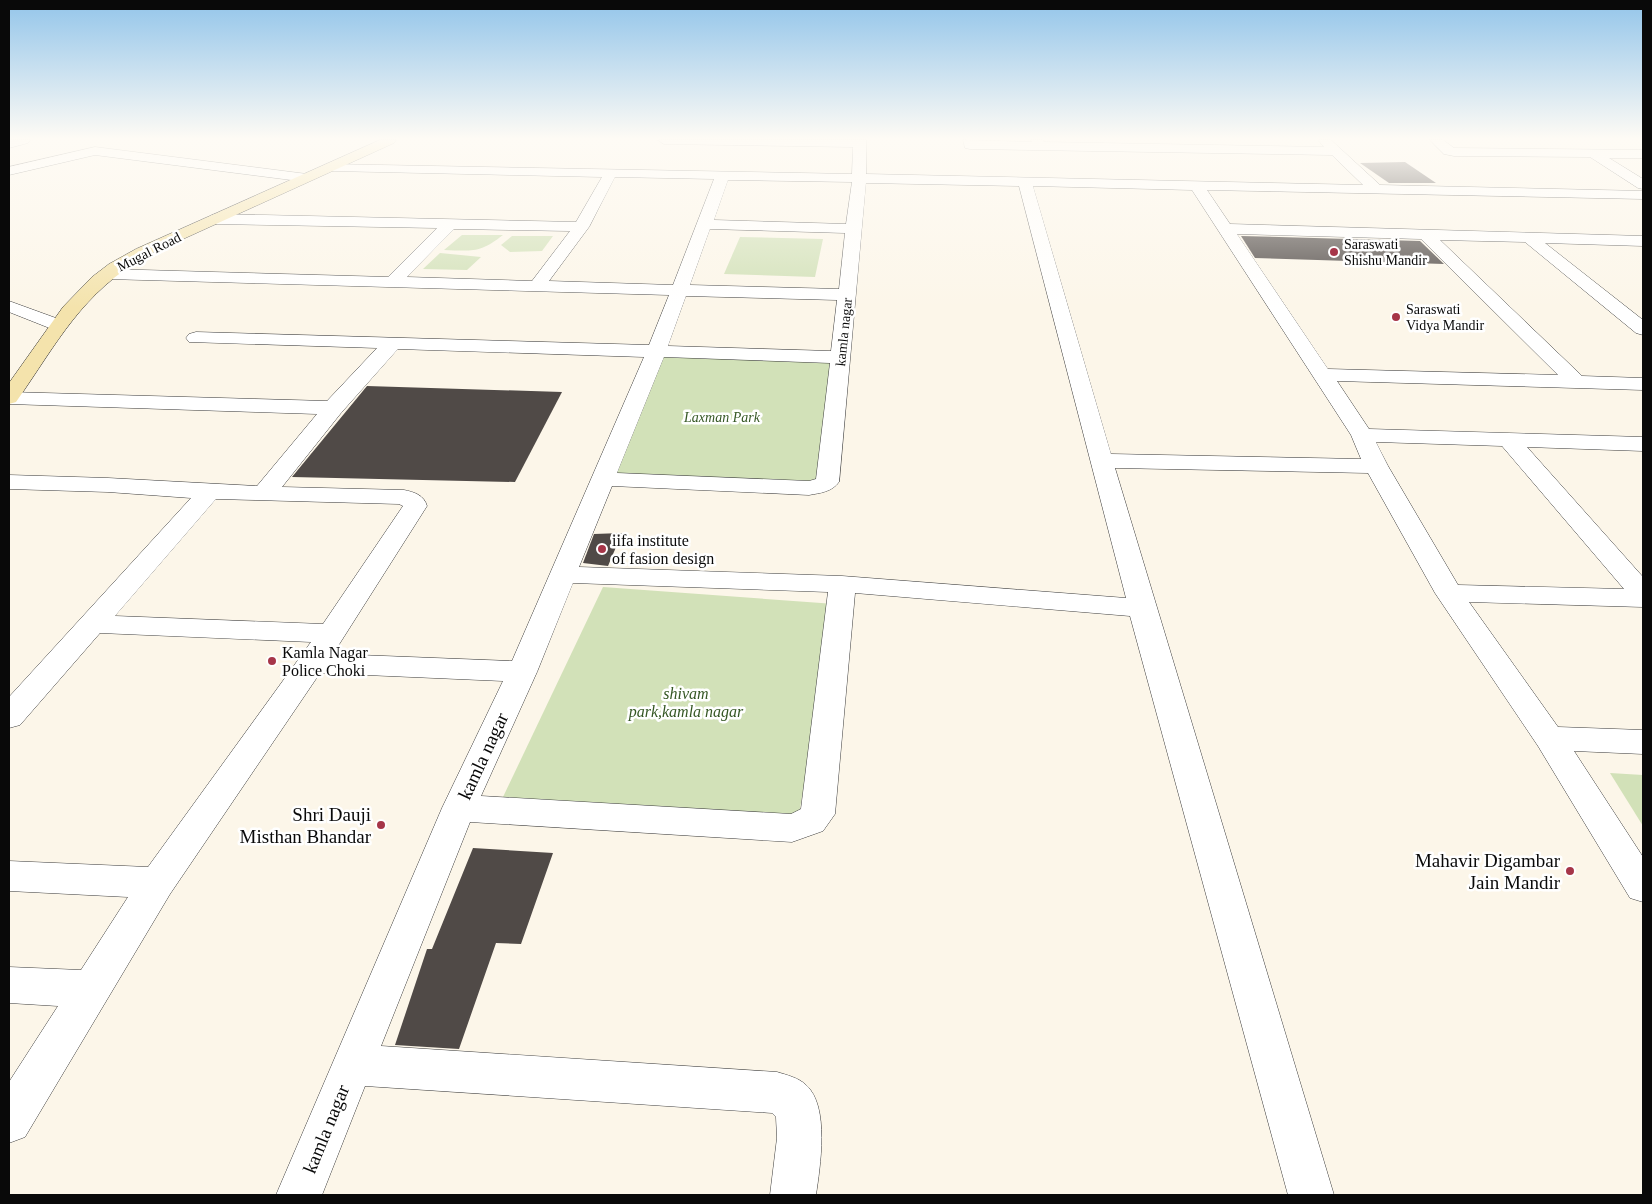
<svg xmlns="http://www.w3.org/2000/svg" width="1652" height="1204" font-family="'Times New Roman',serif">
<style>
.green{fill:#d2e1b8}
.building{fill:#504a47}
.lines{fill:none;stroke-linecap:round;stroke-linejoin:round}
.street-casing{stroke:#3c3c3c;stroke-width:1}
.secondary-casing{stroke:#2b2b2b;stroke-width:1}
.street{fill:#fff;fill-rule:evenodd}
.secondary{fill:#f4e3ac;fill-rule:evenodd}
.poi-dot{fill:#a63548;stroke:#fff;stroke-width:2}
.labels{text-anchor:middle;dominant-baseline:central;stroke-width:5;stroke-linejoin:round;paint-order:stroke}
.far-poi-label{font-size:14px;fill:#090909;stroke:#fff;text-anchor:start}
.far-street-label{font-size:14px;fill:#090909;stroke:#fff}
.far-park-label{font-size:14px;font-style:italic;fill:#355724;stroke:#fff}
.poi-label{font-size:16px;fill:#090909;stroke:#fff;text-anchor:start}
.park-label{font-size:16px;font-style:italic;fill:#355724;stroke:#fff}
.near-street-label{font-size:19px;fill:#090909;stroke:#fff}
.near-poi-label{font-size:19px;fill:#090909;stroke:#fff;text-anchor:end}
</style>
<rect width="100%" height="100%" fill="#fcf6e9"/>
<!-- green -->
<g class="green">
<path d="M 462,235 L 503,235 C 480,253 473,251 444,250 Z"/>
<path d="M 512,236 L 553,236 L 542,251 L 510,252 L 501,245 Z"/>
<path d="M 740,237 L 823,239 L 815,277 L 724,274 Z"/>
<path d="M 440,253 L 481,257 L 467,270 L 423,269 Z"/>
<path d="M 656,352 L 841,357 L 827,482 L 603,479 Z"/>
<path d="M 603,587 L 835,604 L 798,820 L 503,797 Z"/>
<path d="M 1610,773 L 1643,775 L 1643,826 Z"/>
</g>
<!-- building -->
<g class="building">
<path d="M 1405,162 L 1436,183 L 1389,183 L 1360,163 Z"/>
<path d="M 1241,236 L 1420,241 L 1444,264 L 1255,258 Z"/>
<path d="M 367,386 L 562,392 L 515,482 L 292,477 Z"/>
<path d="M 622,533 L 608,566 L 583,563 L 594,534 Z"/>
<path d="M 473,848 L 553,853 L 521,944 L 496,943 L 459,1049 L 395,1045 L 427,949 L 432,949 Z"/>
</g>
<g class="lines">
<!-- street casing -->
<g class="street-casing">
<g id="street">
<path d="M 9,140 L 30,140 L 28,143 L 9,148 Z"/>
<path d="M 658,140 L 866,140 L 866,174 L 1363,185 L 1332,155 L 970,149 L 965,148 L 963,140 L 1032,142 L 1031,140 L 1043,140 L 1044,142 L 1324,147 L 1318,140 L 1331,140 L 1380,185 L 1643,191 L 1643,199 L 1207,190 L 1230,224 L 1643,236 L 1643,246 L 1545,243 L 1643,320 L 1643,335 L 1636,333 L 1525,242 L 1440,240 L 1582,376 L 1643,378 L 1643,390 L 1337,381 L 1369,429 L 1643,437 L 1643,451 L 1527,447 L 1643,577 L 1643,607 L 1469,602 L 1558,727 L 1643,730 L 1643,754 L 1574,751 L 1643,857 L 1643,902 L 1630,898 L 1538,746 L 1435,593 L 1368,473 L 1115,468 L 1334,1195 L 1288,1195 L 1130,616 L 855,593 L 835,814 L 823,831 L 792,842 L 470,822 L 381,1046 L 777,1072 C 787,1075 799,1078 806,1085 C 830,1106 820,1167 816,1195 L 770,1195 L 777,1138 L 776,1117 L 772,1113 L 365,1086 L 322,1195 L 276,1195 L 442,808 L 503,681 L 320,673 L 170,894 L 25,1137 L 9,1143 L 9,1082 L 58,1006 L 9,1003 L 9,967 L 81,970 L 128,897 L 9,891 L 9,861 L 148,867 L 311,642 L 100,633 L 20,725 L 9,728 L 9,697 L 191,498 L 108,492 L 9,489 L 9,475 L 108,478 L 257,486 L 317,414 L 9,404 L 9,392 L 327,401 L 377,348 L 189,342 L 186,338 L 189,334 L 196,332 L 649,345 L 669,295 L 108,279 L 102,278 L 100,274 L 102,270 L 108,269 L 388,277 L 437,228 L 215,224 L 210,222 L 207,219 L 210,216 L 215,214 L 576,222 L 602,177 L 333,171 L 326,167 L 328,164 L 852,174 L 853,147 L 664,144 ZM 615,177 L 714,179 L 673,285 L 549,281 L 589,227 ZM 728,180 L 852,182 L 846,224 L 714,220 ZM 866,183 L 1019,186 L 1126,598 L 842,576 L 579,567 L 612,486 L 809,495 C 820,493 832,492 839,482 ZM 1033,186 L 1192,190 L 1351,435 L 1361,459 L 1111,454 ZM 454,229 L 570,231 L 532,281 L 407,277 ZM 710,229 L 845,233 L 839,289 L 690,285 ZM 1237,234 L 1421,239 L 1558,375 L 1328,369 ZM 686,296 L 837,300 L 831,351 L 668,346 ZM 398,349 L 644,357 L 512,661 L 333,654 L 427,506 C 424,495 414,492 404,490 L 282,487 L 341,413 ZM 664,357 L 830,363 L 816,479 L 809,481 L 617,473 ZM 1376,442 L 1502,446 L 1624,589 L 1458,585 L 1388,466 ZM 216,499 L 399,504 L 403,506 L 323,624 L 115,616 ZM 573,583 L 828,592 L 801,809 L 791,814 L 481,796 L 537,672 Z"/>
<path d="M 1430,140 L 1443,140 L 1454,148 L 1643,150 L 1643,158 L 1609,158 L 1643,179 L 1643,189 L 1638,188 L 1590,157 L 1454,156 L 1444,154 Z"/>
<path d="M 95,147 L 307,174 L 314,178 L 307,182 L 95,155 L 9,175 L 9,167 Z"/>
<path d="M 9,301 L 64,321 L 66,325 L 64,329 L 57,331 L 9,312 Z"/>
</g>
</g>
<!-- secondary casing -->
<g class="secondary-casing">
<path id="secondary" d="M 380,140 L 396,140 L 394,143 L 148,255 C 81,293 58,342 16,402 L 9,404 L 9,383 L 63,307 L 92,277 L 109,264 L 136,249 Z"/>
</g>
<!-- street -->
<use href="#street" class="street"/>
<!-- secondary -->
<use href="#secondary" class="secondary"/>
</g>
<!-- sky -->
<linearGradient id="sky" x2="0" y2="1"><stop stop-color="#93c5ea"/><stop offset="0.45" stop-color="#fefbf5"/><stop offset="1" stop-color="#fefbf5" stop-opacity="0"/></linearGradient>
<rect width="1652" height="308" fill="url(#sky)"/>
<!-- markers -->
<g class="poi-dot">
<circle cx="1334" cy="252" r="5"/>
<circle cx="1396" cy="317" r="5"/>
<circle cx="602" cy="549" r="5"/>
<circle cx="272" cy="661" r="5"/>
<circle cx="381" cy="825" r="5"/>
<circle cx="1570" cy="871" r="5"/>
</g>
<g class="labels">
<!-- far-poi labels -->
<g class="far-poi-label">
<text x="1344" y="244">Saraswati<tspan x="1344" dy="16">Shishu Mandir</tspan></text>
<text x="1406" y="309">Saraswati<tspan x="1406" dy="16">Vidya Mandir</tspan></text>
</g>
<!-- far-street labels -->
<g class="far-street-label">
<text transform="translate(149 252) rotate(-27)">Mugal Road</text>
<text transform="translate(844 332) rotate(-84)">kamla nagar</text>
</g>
<!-- far-park labels -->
<g class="far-park-label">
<text x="722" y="417">Laxman Park</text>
</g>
<!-- poi labels -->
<g class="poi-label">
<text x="612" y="540">iifa institute<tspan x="612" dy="18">of fasion design</tspan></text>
<text x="282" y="652">Kamla Nagar<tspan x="282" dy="18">Police Choki</tspan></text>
</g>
<!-- park labels -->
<g class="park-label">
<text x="686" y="693">shivam<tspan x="686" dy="18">park,kamla nagar</tspan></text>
</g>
<!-- near-street labels -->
<g class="near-street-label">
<text transform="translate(483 756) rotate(-65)">kamla nagar</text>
<text transform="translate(326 1129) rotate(-68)">kamla nagar</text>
</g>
<!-- near-poi labels -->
<g class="near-poi-label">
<text x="371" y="814">Shri Dauji<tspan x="371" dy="22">Misthan Bhandar</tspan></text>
<text x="1560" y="860">Mahavir Digambar<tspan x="1560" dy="22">Jain Mandir</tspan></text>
</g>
</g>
<!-- border -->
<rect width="1652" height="1204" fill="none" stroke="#090909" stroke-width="20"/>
</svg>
